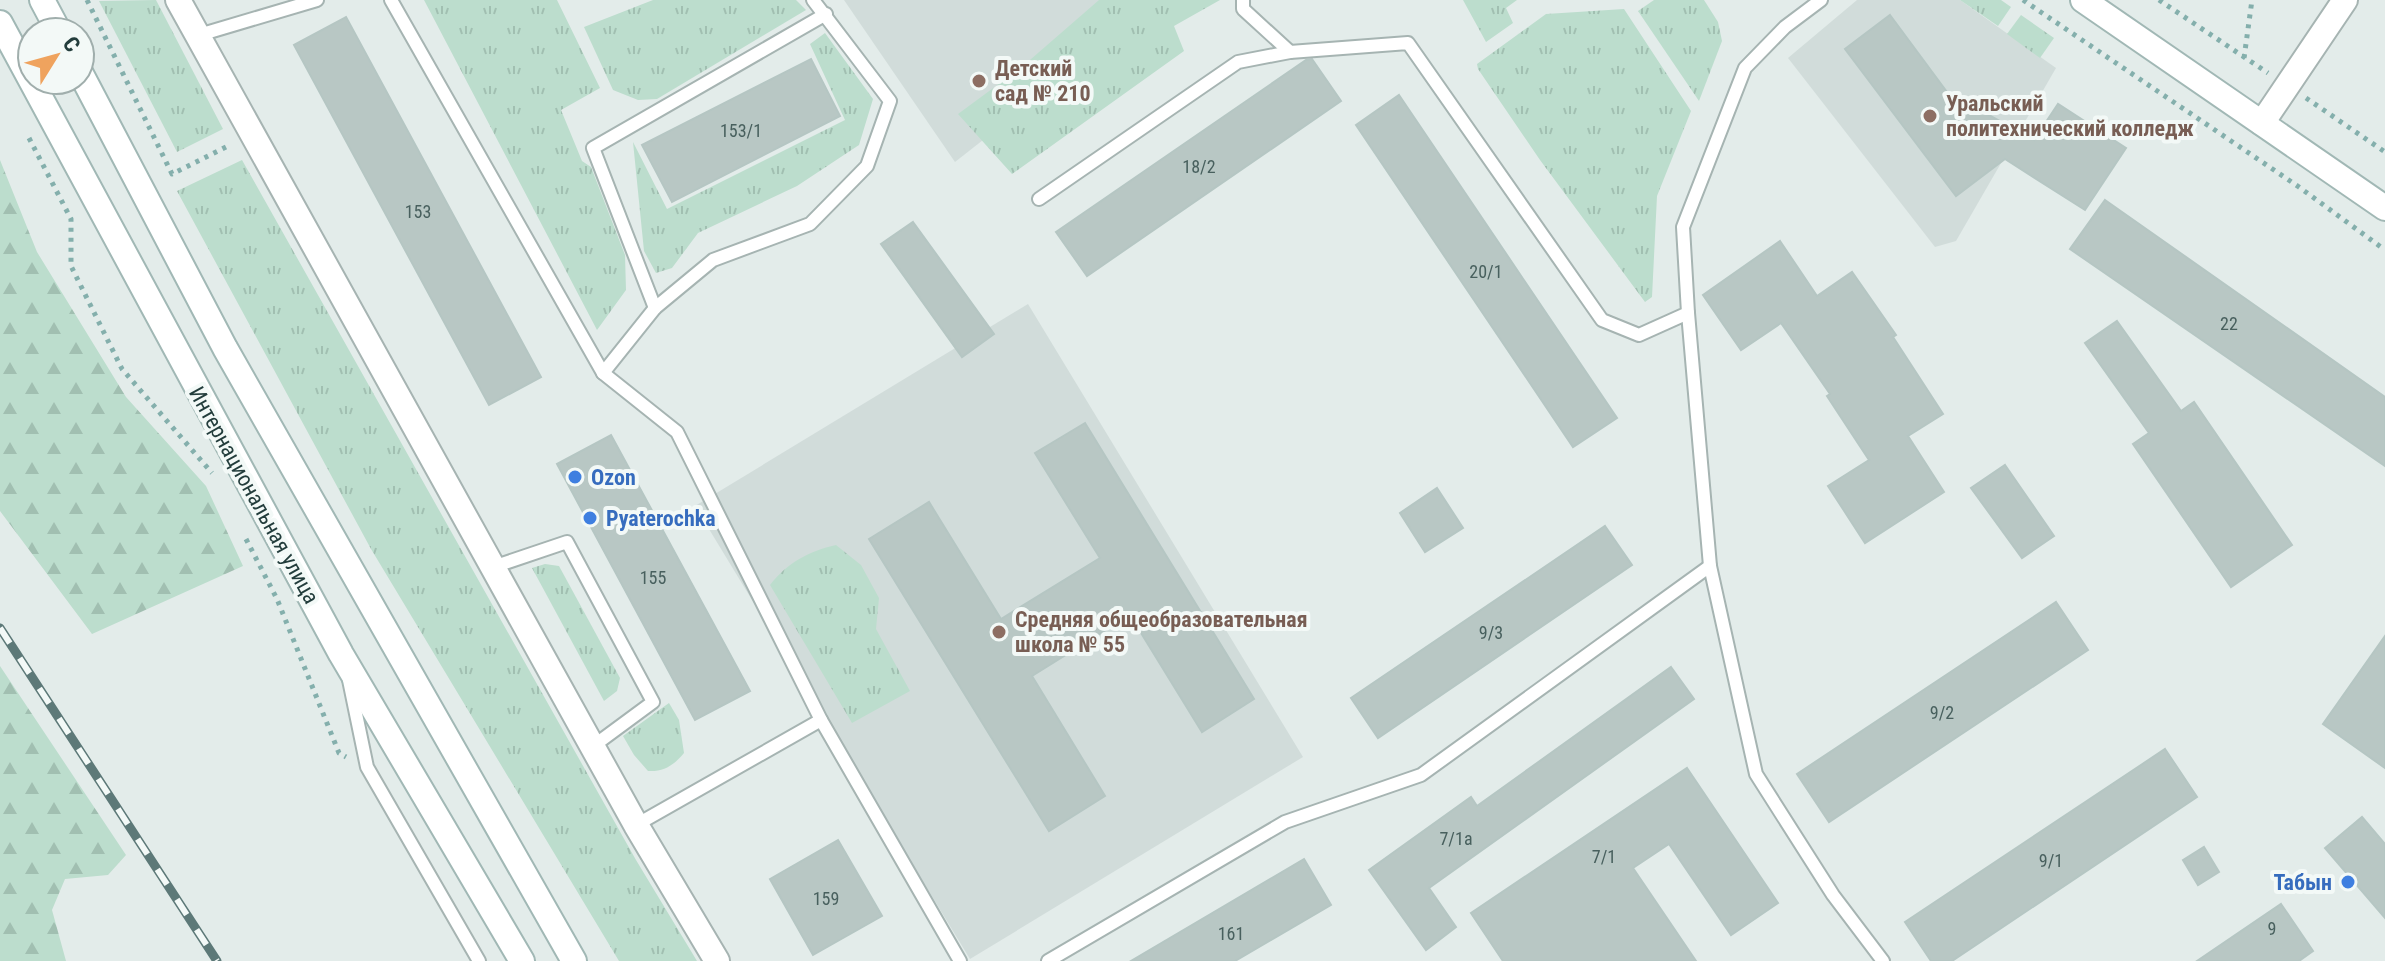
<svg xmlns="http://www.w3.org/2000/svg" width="2385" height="961" font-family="'Roboto Condensed',sans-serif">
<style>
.built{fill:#d1dcda}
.grass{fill:url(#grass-tufts)}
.forest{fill:url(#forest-firs)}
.building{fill:#b8c7c4;stroke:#b5c6c3;stroke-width:2}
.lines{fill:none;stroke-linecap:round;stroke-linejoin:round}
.lane-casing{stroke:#a6b4b2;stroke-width:16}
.street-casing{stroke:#a6b4b2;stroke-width:28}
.secondary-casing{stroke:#a1b8b5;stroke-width:28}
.path{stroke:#84afac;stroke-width:5;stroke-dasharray:4 6;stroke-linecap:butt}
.lane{stroke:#fff;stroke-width:12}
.street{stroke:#fff;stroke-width:24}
.secondary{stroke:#fff;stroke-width:24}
.rail-casing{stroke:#5d7978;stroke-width:9}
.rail{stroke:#f3f9f7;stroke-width:6;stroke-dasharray:18;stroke-linecap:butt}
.education-dot{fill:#8d6e63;stroke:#f3f9f7;stroke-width:3}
.shop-dot{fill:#3f7fe0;stroke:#f3f9f7;stroke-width:3}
.labels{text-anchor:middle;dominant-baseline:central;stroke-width:8;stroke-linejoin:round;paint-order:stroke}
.number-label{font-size:18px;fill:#48605e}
.education-label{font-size:22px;font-weight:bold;fill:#785e54;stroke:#f3f9f7;text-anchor:start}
.shop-label{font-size:22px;font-weight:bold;fill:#366cbe;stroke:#f3f9f7;text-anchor:start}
.street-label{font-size:22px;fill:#233d3c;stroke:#f3f9f7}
</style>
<defs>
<pattern id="grass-tufts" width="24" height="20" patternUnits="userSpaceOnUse" patternTransform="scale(2)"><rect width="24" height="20" fill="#bcddcd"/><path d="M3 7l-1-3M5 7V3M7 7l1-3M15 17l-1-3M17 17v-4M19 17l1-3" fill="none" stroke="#a1bfb1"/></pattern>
<pattern id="forest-firs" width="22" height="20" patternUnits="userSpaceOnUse" patternTransform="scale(2)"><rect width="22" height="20" fill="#bcddcd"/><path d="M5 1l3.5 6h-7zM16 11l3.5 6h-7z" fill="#a1bfb1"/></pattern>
</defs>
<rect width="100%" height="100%" fill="#e3ecea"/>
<!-- built -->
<g class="built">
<path d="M 844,0 L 1161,0 L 955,162 Z"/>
<path d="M 1857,0 L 1960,0 L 2056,68 L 1956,241 L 1935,247 L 1788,58 Z"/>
<path d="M 1028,304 L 1303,757 L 970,959 L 695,506 Z"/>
</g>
<!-- grass -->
<g class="grass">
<path d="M 156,0 L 223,129 L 177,152 L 99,1 Z"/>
<path d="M 424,0 L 557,0 L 600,88 L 561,110 L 582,161 L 591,167 L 625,255 L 626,290 L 597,330 Z"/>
<path d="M 653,0 L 796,0 L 806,10 L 657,99 L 638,100 L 613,90 L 584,27 Z"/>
<path d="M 1099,0 L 1220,0 L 1174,26 L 1184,51 L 1012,174 L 958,114 L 1023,66 Z"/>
<path d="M 1463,0 L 1517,0 L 1506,8 L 1513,23 L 1486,42 Z"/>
<path d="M 1654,0 L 1704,0 L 1718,22 L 1722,41 L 1699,101 L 1638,11 Z"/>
<path d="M 1960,0 L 2001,0 L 2011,7 L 1998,26 Z"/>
<path d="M 1624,9 L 1691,111 L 1657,196 L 1652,297 L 1645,302 L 1540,160 L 1478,69 L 1477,64 L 1546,14 Z"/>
<path d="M 2021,15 L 2054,38 L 2040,58 L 2007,34 Z"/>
<path d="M 825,33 L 873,99 L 859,145 L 797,186 L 698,233 L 672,268 L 656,273 L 644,251 L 633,142 L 667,209 L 845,120 L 810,44 Z"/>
<path d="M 242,160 L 636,860 L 697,961 L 619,961 L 371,549 L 177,191 Z"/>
<path d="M 836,545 L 861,565 L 879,598 L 876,629 L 910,691 L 852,723 L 770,585 C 787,563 809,551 836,545 Z"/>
<path d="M 545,564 L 559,566 L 620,678 L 617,691 L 604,701 L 532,568 Z"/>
<path d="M 669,703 L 679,720 L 684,753 C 674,765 664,772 648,771 L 634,755 L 623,736 Z"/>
</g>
<!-- forest -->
<g class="forest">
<path d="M 0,160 L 37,252 L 126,397 L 206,486 L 243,566 L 92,634 L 0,511 Z"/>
<path d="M 0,666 L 126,855 L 108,875 L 65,879 L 52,910 L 66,961 L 0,961 Z"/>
</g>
<!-- building -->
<g class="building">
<path d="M 1890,15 L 1947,92 L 2034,140 L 2058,104 L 2126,148 L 2085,210 L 2005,159 L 1956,196 L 1845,49 Z"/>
<path d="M 346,17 L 541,377 L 489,405 L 294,45 Z"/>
<path d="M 811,59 L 840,116 L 672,202 L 642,145 Z"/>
<path d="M 1312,59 L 1341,101 L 1087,276 L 1056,232 L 1306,60 Z"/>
<path d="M 1399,95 L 1617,418 L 1573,447 L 1356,125 Z"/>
<path d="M 2105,200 L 2385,397 L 2385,466 L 2070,249 Z"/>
<path d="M 913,222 L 994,334 L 962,357 L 881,244 Z"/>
<path d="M 1780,241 L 1817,296 L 1852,272 L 1896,335 L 1893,337 L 1943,414 L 1908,436 L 1944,492 L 1865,543 L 1828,486 L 1869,460 L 1827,396 L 1830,394 L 1781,323 L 1741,350 L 1703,295 Z"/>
<path d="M 2117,321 L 2181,411 L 2194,402 L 2292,545 L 2231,587 L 2133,444 L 2149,433 L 2085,343 Z"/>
<path d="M 1085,423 L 1254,699 L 1202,732 L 1130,615 L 1032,676 L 1105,796 L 1049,831 L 869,539 L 929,502 L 1001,619 L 1100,558 L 1035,453 Z"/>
<path d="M 611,435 L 750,691 L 695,720 L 557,464 Z"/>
<path d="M 2005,465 L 2054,536 L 2022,558 L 1971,488 Z"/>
<path d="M 1437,488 L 1463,528 L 1425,552 L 1400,513 Z"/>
<path d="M 1605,526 L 1632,565 L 1378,738 L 1351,698 Z"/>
<path d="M 2056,602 L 2088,650 L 1829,822 L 1797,774 Z"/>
<path d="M 2385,636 L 2385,768 L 2323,724 Z"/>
<path d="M 1671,667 L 1694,699 L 1429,888 L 1456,927 L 1426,950 L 1369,870 L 1471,797 L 1477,806 Z"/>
<path d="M 2165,749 L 2197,797 L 1952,961 L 1931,961 L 1905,922 Z"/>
<path d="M 1687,768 L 1778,903 L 1731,935 L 1669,844 L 1633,868 L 1696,961 L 1503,961 L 1471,913 Z"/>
<path d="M 2362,817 L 2385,844 L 2385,918 L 2325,848 Z"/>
<path d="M 838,840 L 882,916 L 813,955 L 770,879 Z"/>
<path d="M 2204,847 L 2219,872 L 2198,885 L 2183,860 Z"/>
<path d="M 1304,859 L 1331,905 L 1235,961 L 1131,961 Z"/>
<path d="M 2281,904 L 2313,951 L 2299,961 L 2197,961 Z"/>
</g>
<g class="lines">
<!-- lane casing -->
<g class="lane-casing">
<g id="lane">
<path d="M 391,0 L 603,373 L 677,432 L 821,720 L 960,961"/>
<path d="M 1243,0 L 1243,9 L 1290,52"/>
<path d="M 199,35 L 317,0"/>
<path d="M 1039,199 L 1238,62 L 1290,52 L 1408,43 L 1602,320 L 1639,335 L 1688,313 L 1683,227 L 1745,68 L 1785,27 L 1821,0"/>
<path d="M 655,308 L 593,148 L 826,14"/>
<path d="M 1688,313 L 1710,566 L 1756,774 L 1833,895 L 1883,961"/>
<path d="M 603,373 L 655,308 L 713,260 L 810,224 L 867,166 L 890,101 L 813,0"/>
<path d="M 493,567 L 567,542 L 653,702 L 592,747"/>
<path d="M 349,680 L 367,767 L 479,961"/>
<path d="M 636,825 L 821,720"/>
<path d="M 1048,961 L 1285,822 L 1421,775 L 1710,566"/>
</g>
</g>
<!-- street casing -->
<g class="street-casing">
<g id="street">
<path d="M 178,0 L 636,825 L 717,961"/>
<path d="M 2262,123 L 2345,0"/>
</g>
</g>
<!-- secondary casing -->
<g class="secondary-casing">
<g id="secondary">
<path d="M 42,0 L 59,32"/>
<path d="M 2083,0 L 2385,208"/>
<path d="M 0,23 L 341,654 L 522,961"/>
<path d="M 80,72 L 225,348 L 574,961"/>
</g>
</g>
<!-- path -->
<g class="path">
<path d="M 87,0 L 172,174 L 230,145"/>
<path d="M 2023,0 L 2299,187 L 2385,250"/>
<path d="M 2159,0 L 2268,73"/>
<path d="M 2244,58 L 2252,0"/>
<path d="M 2306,98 L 2385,152"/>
<path d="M 29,138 L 71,219 L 71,266 L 122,369 L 212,473"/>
<path d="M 246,539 L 277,599 L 339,753 L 346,757"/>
</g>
<!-- lane -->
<use href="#lane" class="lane"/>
<!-- street -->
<use href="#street" class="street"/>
<!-- secondary -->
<use href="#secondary" class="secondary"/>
<!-- rail casing -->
<g class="rail-casing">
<path id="rail" d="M 0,628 L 217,961"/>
</g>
<!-- rail -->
<use href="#rail" class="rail"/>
</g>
<!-- markers -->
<g class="education-dot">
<circle cx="979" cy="81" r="8"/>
<circle cx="1930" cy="116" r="8"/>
<circle cx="999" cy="632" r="8"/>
</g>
<g class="shop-dot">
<circle cx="575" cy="477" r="8"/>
<circle cx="590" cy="518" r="8"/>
<circle cx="2348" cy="882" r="8"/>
</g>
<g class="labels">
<!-- number labels -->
<g class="number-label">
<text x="741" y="130">153/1</text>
<text x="1199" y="166">18/2</text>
<text x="418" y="211">153</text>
<text x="1486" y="271">20/1</text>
<text x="2229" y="323">22</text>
<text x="653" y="577">155</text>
<text x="1491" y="632">9/3</text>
<text x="1942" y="712">9/2</text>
<text x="1456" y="838">7/1а</text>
<text x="1604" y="856">7/1</text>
<text x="2051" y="860">9/1</text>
<text x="826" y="898">159</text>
<text x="2272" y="928">9</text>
<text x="1231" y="933">161</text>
</g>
<!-- education labels -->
<g class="education-label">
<text x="995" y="68">Детский<tspan x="995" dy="25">сад № 210</tspan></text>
<text x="1946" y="103">Уральский<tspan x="1946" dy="25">политехнический колледж</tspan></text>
<text x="1015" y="619">Средняя общеобразовательная<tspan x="1015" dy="25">школа № 55</tspan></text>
</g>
<!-- shop labels -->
<g class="shop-label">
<text x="591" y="477">Ozon</text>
<text x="606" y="518">Pyaterochka</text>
<text x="2332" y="882" text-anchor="end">Табын</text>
</g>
<!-- street labels -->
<g class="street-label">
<text transform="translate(254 495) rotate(61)">Интернациональная улица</text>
</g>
</g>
<!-- north arrow -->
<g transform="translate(56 56) rotate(53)"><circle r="38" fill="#f3f9f7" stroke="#a0aeac" stroke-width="2"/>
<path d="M0-6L14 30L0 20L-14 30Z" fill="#efa35e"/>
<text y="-12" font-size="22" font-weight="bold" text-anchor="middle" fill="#233d3c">С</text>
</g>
</svg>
